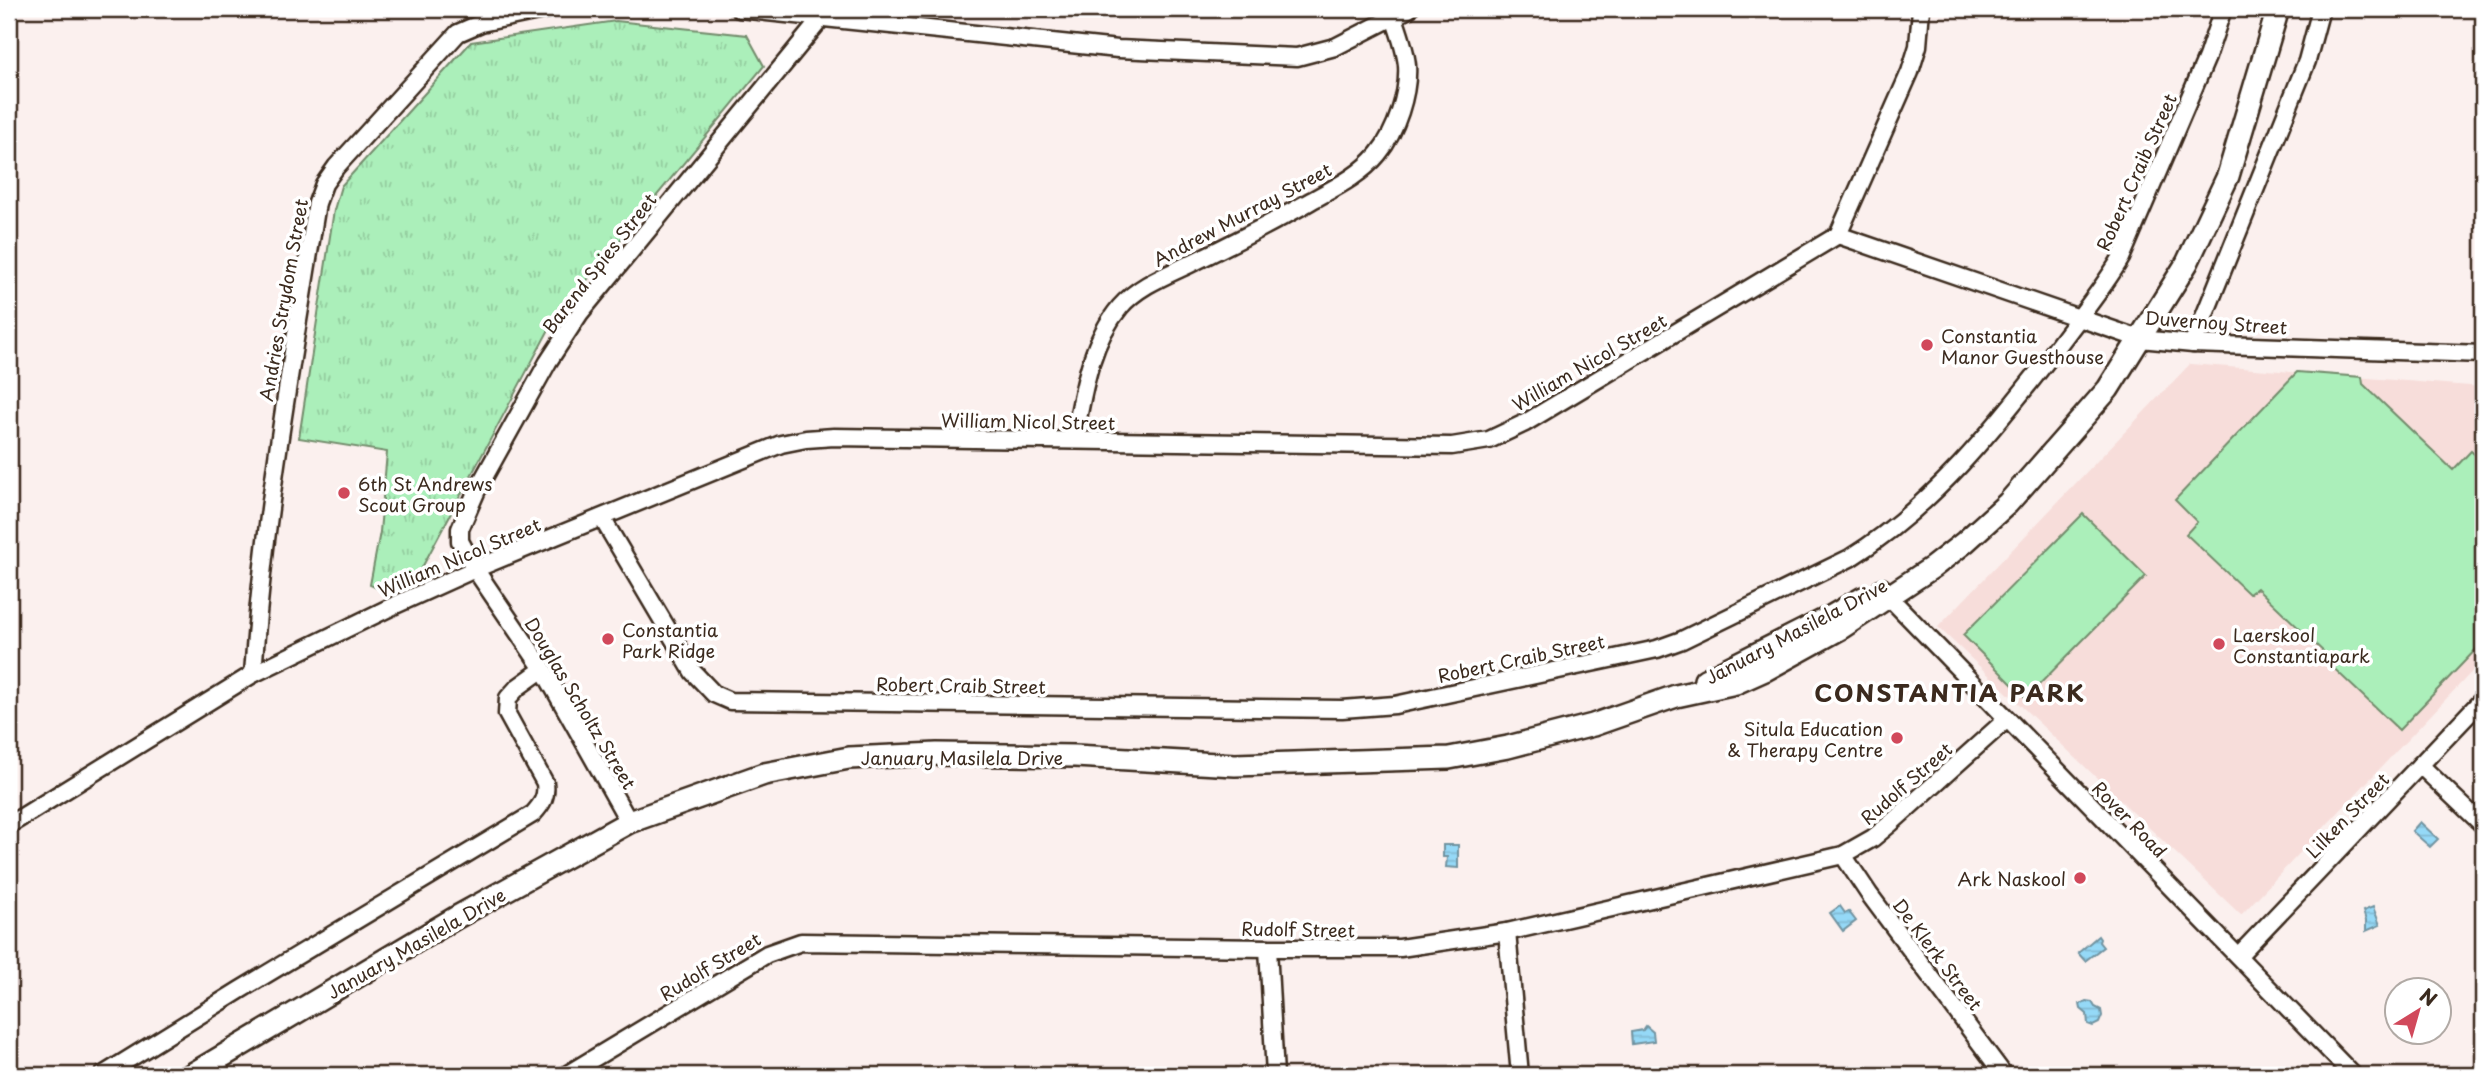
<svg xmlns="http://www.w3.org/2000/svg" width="2492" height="1084" font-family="'Playpen Sans',sans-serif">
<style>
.built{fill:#f7ddda}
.park{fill:url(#park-tufts);stroke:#738c6c;stroke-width:2}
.garden{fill:#abefba;stroke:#738c6c;stroke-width:2}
.water{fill:url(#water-rules);stroke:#7193a0;stroke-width:2}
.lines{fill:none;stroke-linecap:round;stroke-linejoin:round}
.minor-casing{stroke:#3b2a1e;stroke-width:21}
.secondary-casing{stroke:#3b2a1e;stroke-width:26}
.minor{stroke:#fff;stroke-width:16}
.secondary{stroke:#fff;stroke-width:21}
.poi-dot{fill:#d1495b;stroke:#fff;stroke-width:2.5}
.labels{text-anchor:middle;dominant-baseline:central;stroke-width:7;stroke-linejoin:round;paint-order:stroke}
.street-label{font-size:18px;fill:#3b2a1e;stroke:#fff}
.poi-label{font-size:18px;fill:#3b2a1e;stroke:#fff;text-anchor:start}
.district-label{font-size:24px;font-weight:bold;letter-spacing:2px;fill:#3b2a1e;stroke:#fff}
</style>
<defs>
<pattern id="park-tufts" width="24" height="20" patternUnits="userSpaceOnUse" patternTransform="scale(1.75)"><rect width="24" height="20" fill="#abefba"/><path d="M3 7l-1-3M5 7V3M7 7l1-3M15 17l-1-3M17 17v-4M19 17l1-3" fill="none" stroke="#94cd9f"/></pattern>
<pattern id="water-rules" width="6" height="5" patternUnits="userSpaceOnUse" patternTransform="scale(1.75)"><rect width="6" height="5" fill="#95d9f7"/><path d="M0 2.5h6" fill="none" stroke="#81bad3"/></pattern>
</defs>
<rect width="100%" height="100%" fill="#fbf0ee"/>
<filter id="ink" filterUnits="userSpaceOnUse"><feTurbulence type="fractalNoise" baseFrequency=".0143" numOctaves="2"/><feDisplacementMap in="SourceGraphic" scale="14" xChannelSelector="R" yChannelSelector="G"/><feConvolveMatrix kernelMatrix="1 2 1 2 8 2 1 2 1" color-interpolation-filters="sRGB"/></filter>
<g filter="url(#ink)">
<!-- built -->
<path class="built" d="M 2190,364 L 2483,387 L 2483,660 L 2241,915 L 1938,627 Z"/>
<!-- park -->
<path class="park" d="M 616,21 L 747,35 L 764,66 L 554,320 L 418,575 L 386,592 L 370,585 L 380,532 L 387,452 L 299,438 L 334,210 L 341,186 L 471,42 Z"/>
<!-- garden -->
<g class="garden">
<path d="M 2297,372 L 2362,377 L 2363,384 L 2453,470 L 2471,451 L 2483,462 L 2483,642 L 2399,730 L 2325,660 L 2328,656 L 2257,588 L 2249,594 L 2186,534 L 2197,522 L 2175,500 Z"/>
<path d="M 2083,514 L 2146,576 L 2026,698 L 1963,635 Z"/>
</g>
<!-- water -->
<g class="water">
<path d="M 2420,822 L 2438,839 L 2430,847 L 2412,831 Z"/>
<path d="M 1443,845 L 1458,845 L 1458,868 L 1446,867 L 1447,857 L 1443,857 Z"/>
<path d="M 1840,906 L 1845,913 L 1849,912 L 1856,921 L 1843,931 L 1830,913 Z"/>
<path d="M 2373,907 L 2380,925 L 2366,931 L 2366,921 L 2363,911 Z"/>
<path d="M 2098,936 L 2100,939 L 2099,942 L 2103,947 L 2085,961 L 2078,953 Z"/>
<path d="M 2086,1001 L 2092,1002 L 2095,1007 L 2101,1010 L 2102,1016 L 2099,1023 L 2093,1026 L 2088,1024 L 2087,1014 L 2081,1009 L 2080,1004 Z"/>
<path d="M 1646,1026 L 1653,1032 L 1654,1041 L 1632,1044 L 1631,1032 L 1643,1030 Z"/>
</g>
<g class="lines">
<!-- minor casing -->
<g class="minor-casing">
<g id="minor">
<path d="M 739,9 L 1118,49 L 1297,57 L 1335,47 L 1409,9"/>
<path d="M 1838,235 L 2140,339 L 2193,344 L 2483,354"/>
<path d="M 2193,344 L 2307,61 L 2321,9"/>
<path d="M 1074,440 C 1083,394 1089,344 1120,307 C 1140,284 1170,274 1196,261 C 1235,242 1272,223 1309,202 C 1334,188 1360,176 1378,154 C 1396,132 1409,93 1407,65 C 1405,46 1397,27 1391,9"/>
<path d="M 602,518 L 693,672 L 714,694 L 730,701 L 1342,709 L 1395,705 L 1657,649 L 1682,640 L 1850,558 C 1933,506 1993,430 2052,354 C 2075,322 2101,292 2121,258 L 2207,57 L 2223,9"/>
<path d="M 1882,587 L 1889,597 L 2353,1075"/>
<path d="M 253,674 C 264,516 292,360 317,203 L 324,184 L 336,167 L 458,33 L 481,23 L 548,9"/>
<path d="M 2420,765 L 2483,825"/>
<path d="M 629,822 L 543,669 L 475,569 L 460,541 L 460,529 L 477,490 L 548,362 L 580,313 L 829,9"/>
<path d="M 9,825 L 253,674 L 391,607 L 475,569 L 781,444 L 806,439 L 834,437 L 1452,446 L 1489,440 L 1525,423 L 1838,235 L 1910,72 L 1918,46 L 1921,9"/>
<path d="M 1843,855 L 1869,894 L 2004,1075"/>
<path d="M 1507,932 L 1520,1075"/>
<path d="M 1268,948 L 1275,1075"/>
<path d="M 2238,956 L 2483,699"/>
<path d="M 103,1075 L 240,990 L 533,814 C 542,804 547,797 545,783 L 507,714 L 508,698 L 518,687 L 543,669"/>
<path d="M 566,1075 L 767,954 L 801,942 L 1268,948 L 1400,948 L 1507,932 L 1843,855 L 1873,838 L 1891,823 L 2006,720"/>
</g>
</g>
<!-- secondary casing -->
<g class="secondary-casing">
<g id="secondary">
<path d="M 1705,680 L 1832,616 L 1863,598"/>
<path d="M 191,1075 L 457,917 L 629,822 L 764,774 L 849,758 L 937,754 L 1075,756 L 1235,765 L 1449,758 L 1508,747 L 1593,725 L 1676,696 L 1736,683 L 1765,670 L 1841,628 L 1933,567 L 1965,542 L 2008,503 L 2108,389 L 2187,263 L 2228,176 L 2278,9"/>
</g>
</g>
<!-- minor -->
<use href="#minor" class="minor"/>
<!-- secondary -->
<use href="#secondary" class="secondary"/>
</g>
</g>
<!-- markers -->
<g class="poi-dot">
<circle cx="1927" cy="345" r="7"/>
<circle cx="344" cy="493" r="7"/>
<circle cx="608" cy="639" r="7"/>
<circle cx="2219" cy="644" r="7"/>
<circle cx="1897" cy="738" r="7"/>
<circle cx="2080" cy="878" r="7"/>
</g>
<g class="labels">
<!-- street labels -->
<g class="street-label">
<text transform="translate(2136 172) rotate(-66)">Robert Craib Street</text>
<text transform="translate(1242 214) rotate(-28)">Andrew Murray Street</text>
<text transform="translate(599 263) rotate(-52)">Barend Spies Street</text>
<text transform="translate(283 300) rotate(-80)">Andries Strydom Street</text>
<text transform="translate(2216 322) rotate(4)">Duvernoy Street</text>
<text transform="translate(1589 362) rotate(-30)">William Nicol Street</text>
<text transform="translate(1028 421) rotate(1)">William Nicol Street</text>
<text transform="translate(459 557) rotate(-23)">William Nicol Street</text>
<text transform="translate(1796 631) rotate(-28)">January Masilela Drive</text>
<text transform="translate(1521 658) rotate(-12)">Robert Craib Street</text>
<text transform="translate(961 685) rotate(1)">Robert Craib Street</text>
<text transform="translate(581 703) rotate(59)">Douglas Scholtz Street</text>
<text x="962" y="757">January Masilela Drive</text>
<text transform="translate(1906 783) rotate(-41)">Rudolf Street</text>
<text transform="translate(2347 815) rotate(-46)">Lilken Street</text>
<text transform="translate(2130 819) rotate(46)">Rover Road</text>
<text transform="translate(1298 929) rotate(1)">Rudolf Street</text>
<text transform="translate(416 943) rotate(-30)">January Masilela Drive</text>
<text transform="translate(1938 954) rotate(53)">De Klerk Street</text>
<text transform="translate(710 966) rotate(-31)">Rudolf Street</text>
</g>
<!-- poi labels -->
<g class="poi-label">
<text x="1941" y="335">Constantia<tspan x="1941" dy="21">Manor Guesthouse</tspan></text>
<text x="358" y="483">6th St Andrews<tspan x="358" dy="21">Scout Group</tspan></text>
<text x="622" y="629">Constantia<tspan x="622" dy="21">Park Ridge</tspan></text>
<text x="2233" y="634">Laerskool<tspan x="2233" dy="21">Constantiapark</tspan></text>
<text x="1883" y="728" text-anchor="end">Situla Education<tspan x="1883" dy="21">&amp; Therapy Centre</tspan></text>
<text x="2066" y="878" text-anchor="end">Ark Naskool</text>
</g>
<!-- district labels -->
<g class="district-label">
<text x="1950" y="692">CONSTANTIA PARK</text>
</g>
</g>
<!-- margin -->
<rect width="2492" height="1084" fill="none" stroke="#fff" stroke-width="35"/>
<rect x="18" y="18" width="2457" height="1049" fill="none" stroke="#3b2a1e" stroke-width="2.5" filter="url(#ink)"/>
<!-- north arrow -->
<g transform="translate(2418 1011) rotate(37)"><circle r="33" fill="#ffffff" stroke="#b1aaa5" stroke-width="2"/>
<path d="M0-5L12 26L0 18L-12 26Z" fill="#d1495b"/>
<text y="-10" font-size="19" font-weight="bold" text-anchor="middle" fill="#3b2a1e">N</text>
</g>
</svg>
